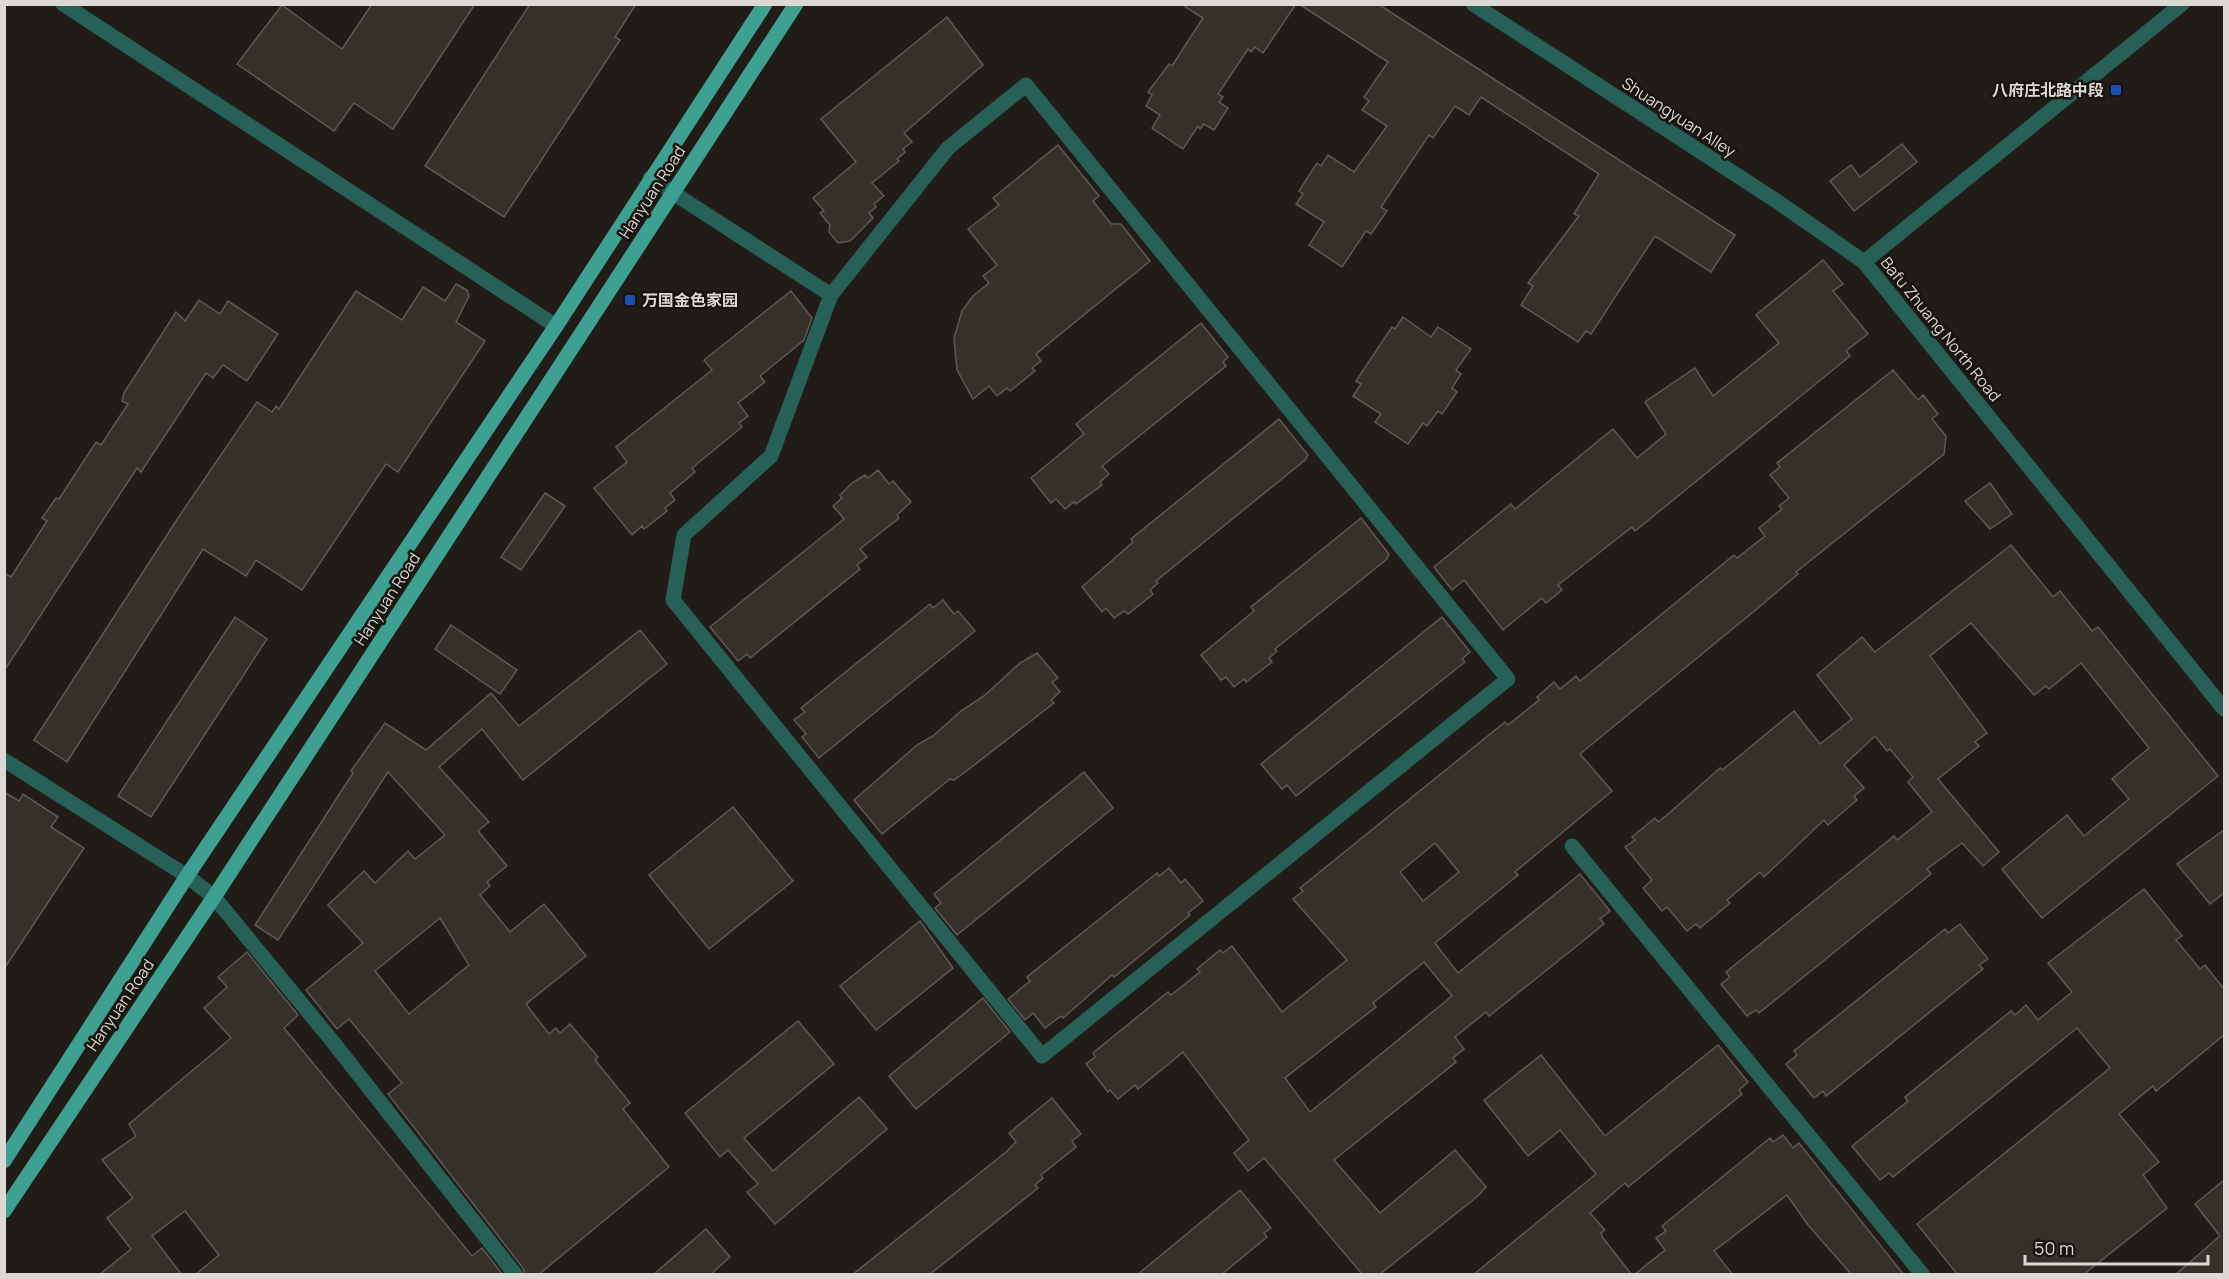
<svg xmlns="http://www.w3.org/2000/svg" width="2229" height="1279" font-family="Manrope,'Noto Sans SC',sans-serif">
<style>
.building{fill:#36302b;stroke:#5f5953;stroke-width:1.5;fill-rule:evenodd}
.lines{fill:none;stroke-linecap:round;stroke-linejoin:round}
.minor{stroke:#276057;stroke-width:15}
.major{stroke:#3ea091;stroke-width:15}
.transit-dot{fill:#1a4fb4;stroke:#17130e;stroke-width:2}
.labels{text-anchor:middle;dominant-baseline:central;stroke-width:5;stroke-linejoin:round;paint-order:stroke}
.poi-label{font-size:16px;font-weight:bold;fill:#dcd9d5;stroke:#17130e;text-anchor:end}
.street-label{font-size:16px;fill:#dcd9d5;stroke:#17130e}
</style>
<rect width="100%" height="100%" fill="#211c17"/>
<!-- building -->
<g class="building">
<path d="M 372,4 L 475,4 L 393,129 L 354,103 L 334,131 L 237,64 L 282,5 L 342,49 Z"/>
<path d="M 530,4 L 636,4 L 615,37 L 620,40 L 504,217 L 425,166 Z"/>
<path d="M 1181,4 L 1296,4 L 1263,53 L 1255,47 L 1251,52 L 1248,49 L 1218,94 L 1223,97 L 1219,102 L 1228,108 L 1214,130 L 1204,124 L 1200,129 L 1198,126 L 1183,149 L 1152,128 L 1160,115 L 1146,106 L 1152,95 L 1148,92 L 1169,64 L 1172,66 L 1203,18 Z"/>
<path d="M 1299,4 L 1378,4 L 1735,235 L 1711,272 L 1655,236 L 1591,334 L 1586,331 L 1578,342 L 1521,305 L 1533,286 L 1528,283 L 1579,216 L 1574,214 L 1599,174 L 1481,97 L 1469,115 L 1455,106 L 1433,138 L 1429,135 L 1381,207 L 1387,211 L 1371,234 L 1366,231 L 1342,267 L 1309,245 L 1324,222 L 1296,204 L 1303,194 L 1299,191 L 1317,163 L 1321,166 L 1328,155 L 1354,172 L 1387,126 L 1362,110 L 1369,101 L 1364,97 L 1388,62 Z"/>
<path d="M 947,17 L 983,65 L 904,133 L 912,142 L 903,149 L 905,152 L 897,159 L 899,161 L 872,183 L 884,196 L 874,204 L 876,207 L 869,213 L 873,218 L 850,241 L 838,243 L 829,232 L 830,225 L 820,213 L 824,211 L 813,198 L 856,162 L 821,119 Z"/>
<path d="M 1902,144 L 1917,162 L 1854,211 L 1830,181 L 1851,165 L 1860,177 Z"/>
<path d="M 1058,145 L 1099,196 L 1093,201 L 1111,224 L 1121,224 L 1150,261 L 1036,354 L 1041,361 L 1032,368 L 1035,371 L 1010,391 L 1007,388 L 997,396 L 989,386 L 973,399 L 957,370 L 954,338 L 962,311 L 973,296 L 989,283 L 983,276 L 997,265 L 968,229 L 999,205 L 993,198 Z"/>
<path d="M 1823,260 L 1843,284 L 1833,291 L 1868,334 L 1846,351 L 1850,356 L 1635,531 L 1632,527 L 1558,585 L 1562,590 L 1546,603 L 1542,598 L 1503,630 L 1464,580 L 1452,590 L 1434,567 L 1511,504 L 1515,509 L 1613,429 L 1637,458 L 1666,434 L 1645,402 L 1695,368 L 1713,396 L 1779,343 L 1756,315 Z"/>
<path d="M 456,284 L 467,290 L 469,296 L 456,322 L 485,341 L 398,472 L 386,464 L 302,590 L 256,560 L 246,576 L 203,549 L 67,762 L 34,740 L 180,515 L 257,402 L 272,412 L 276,406 L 279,409 L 356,291 L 402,320 L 423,287 L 445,301 Z"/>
<path d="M 791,291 L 812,318 L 804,340 L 760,376 L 765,382 L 738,403 L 748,416 L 739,423 L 742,427 L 692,468 L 695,472 L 670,493 L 675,500 L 665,508 L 667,511 L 644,529 L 642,526 L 632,535 L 594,488 L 627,462 L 616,447 L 712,370 L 704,360 Z"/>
<path d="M 199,300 L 220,314 L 228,301 L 278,334 L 247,381 L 223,365 L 213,378 L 206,373 L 141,472 L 137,468 L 4,671 L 4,573 L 11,577 L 47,521 L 42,518 L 56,498 L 59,499 L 96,442 L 101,445 L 128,404 L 122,401 L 124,393 L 176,312 L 185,321 Z"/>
<path d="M 1403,317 L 1431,337 L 1438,327 L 1471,349 L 1456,370 L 1461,374 L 1452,388 L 1457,392 L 1442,414 L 1438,411 L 1427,426 L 1423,423 L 1408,444 L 1375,422 L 1381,414 L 1353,396 L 1361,384 L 1356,381 L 1392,327 L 1395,329 Z"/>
<path d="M 1201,323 L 1228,357 L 1223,362 L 1226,366 L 1102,466 L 1109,474 L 1100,482 L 1102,485 L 1076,504 L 1074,502 L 1065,509 L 1056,499 L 1051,503 L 1031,478 L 1084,434 L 1076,424 Z"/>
<path d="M 1893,370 L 1918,400 L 1923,395 L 1938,414 L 1932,419 L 1946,436 L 1944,454 L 1796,572 L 1798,574 L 1758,608 L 1580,754 L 1612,791 L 1515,872 L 1518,875 L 1435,943 L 1458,973 L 1580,874 L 1610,911 L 1600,919 L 1604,924 L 1563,957 L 1489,1016 L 1486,1012 L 1455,1037 L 1464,1049 L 1453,1058 L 1456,1062 L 1334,1160 L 1380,1213 L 1455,1150 L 1486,1187 L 1478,1196 L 1380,1274 L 1362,1274 L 1264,1158 L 1248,1171 L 1234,1153 L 1249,1140 L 1183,1052 L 1138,1089 L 1135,1085 L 1118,1099 L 1110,1090 L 1108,1092 L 1086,1064 L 1095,1057 L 1093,1053 L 1168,992 L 1171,995 L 1200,972 L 1197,969 L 1220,950 L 1223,953 L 1232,946 L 1282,1012 L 1347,960 L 1293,899 L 1303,891 L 1300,888 L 1505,722 L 1508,725 L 1539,700 L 1537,697 L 1554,682 L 1560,689 L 1576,676 L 1580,681 L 1734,555 L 1737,558 L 1765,536 L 1759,528 L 1782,509 L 1779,506 L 1789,498 L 1770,475 L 1780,467 L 1777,463 ZM 1435,843 L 1459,872 L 1423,901 L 1400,872 ZM 1424,962 L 1452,996 L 1310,1112 L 1285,1078 L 1376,1007 L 1373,1003 Z"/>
<path d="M 1279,419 L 1308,455 L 1305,460 L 1156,581 L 1158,583 L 1150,590 L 1153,594 L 1128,614 L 1124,611 L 1114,618 L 1106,608 L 1102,612 L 1082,587 L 1133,542 L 1131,539 Z"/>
<path d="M 878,470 L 889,484 L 893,481 L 911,502 L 897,515 L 899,518 L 860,549 L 867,557 L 857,565 L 860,569 L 750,658 L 747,654 L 738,661 L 710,627 L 844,519 L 833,506 L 842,498 L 840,495 L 852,483 L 865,475 L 868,478 Z"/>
<path d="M 1990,483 L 2012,514 L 1990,529 L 1965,501 Z"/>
<path d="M 545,493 L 565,506 L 521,570 L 501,557 Z"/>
<path d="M 1361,518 L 1389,554 L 1387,559 L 1275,649 L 1277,651 L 1269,658 L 1272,662 L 1246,682 L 1244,679 L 1234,687 L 1226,677 L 1221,680 L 1201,655 L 1254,611 L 1251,607 Z"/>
<path d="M 2011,545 L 2053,597 L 2060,591 L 2092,631 L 2098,627 L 2218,776 L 2042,918 L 2002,869 L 2067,815 L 2084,836 L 2129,799 L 2112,779 L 2149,748 L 2081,663 L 2049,689 L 2046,686 L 2034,695 L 1971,623 L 1930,656 L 1987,733 L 1975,742 L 1979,746 L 1938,779 L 1999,852 L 1983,866 L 1962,843 L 1927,869 L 1931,874 L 1759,1013 L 1756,1010 L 1747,1016 L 1721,984 L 1730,977 L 1726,972 L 1894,836 L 1897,840 L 1932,812 L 1908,782 L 1913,777 L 1890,749 L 1887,751 L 1875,736 L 1844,765 L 1864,788 L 1854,796 L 1857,800 L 1828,825 L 1824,820 L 1764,877 L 1760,872 L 1727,900 L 1730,903 L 1700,928 L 1696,924 L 1687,931 L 1667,907 L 1662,911 L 1643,888 L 1652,880 L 1625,847 L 1635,840 L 1632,837 L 1655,818 L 1658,822 L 1667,815 L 1720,768 L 1722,770 L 1731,763 L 1794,711 L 1820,744 L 1852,719 L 1817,675 L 1862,637 L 1875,652 Z"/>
<path d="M 943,600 L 954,614 L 958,611 L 975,631 L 819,758 L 802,737 L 806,734 L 794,720 L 805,712 L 801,708 L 930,604 L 933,608 Z"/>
<path d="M 235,617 L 267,639 L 151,817 L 118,796 Z"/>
<path d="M 1442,617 L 1470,652 L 1462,659 L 1465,662 L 1296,796 L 1287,785 L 1282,789 L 1261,764 Z"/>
<path d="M 451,625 L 517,670 L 500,694 L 435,649 Z"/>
<path d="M 640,630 L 667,664 L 523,780 L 482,729 L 439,767 L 489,822 L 478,831 L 507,866 L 487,882 L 490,886 L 480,895 L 510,932 L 544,904 L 586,956 L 526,1004 L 549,1034 L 556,1028 L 560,1033 L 570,1024 L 598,1057 L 595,1060 L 630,1103 L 623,1109 L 669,1167 L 538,1275 L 525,1275 L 523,1268 L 388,1094 L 402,1083 L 349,1019 L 337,1029 L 306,990 L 363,943 L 328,905 L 364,871 L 375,883 L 408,851 L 415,859 L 445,835 L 388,772 L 278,940 L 255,925 L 353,773 L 351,771 L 385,723 L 426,750 L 491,693 L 519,726 ZM 440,918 L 469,965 L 409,1014 L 375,971 Z"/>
<path d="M 1037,653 L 1058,678 L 1052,682 L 1060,692 L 1051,700 L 1054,703 L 964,773 L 954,780 L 950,779 L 882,834 L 854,800 L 917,745 L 933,736 L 961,711 L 984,696 L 1020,663 Z"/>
<path d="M 1084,772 L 1113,808 L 957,935 L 935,908 L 941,903 L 934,894 Z"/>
<path d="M 4,792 L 19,801 L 23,794 L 58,817 L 51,827 L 84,848 L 4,969 Z"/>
<path d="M 733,807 L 793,881 L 709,949 L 649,875 Z"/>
<path d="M 2224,830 L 2224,893 L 2210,904 L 2177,864 Z"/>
<path d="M 1169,868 L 1181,883 L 1185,879 L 1203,901 L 1188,913 L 1190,915 L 1114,977 L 1112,975 L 1063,1018 L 1061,1016 L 1045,1028 L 1033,1013 L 1025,1020 L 1008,999 L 1030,981 L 1027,977 L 1157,873 L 1159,876 Z"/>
<path d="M 2144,889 L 2182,936 L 2176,940 L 2200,969 L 2205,965 L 2224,989 L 2224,1035 L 2156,1091 L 2153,1086 L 2119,1114 L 2159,1162 L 2143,1175 L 2167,1208 L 2083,1275 L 1958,1275 L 1917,1224 L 2110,1068 L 2077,1028 L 1893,1177 L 1889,1173 L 1880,1180 L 1852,1146 L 1908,1101 L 1905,1097 L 2011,1011 L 2015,1015 L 2026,1005 L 2038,1020 L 2072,992 L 2048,963 Z"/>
<path d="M 920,921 L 953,968 L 876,1030 L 840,986 Z"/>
<path d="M 1960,924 L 1988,959 L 1979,965 L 1983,969 L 1826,1096 L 1823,1091 L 1814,1098 L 1786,1064 L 1797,1055 L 1794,1051 L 1945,929 L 1948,933 Z"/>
<path d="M 247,952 L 298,1015 L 284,1028 L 472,1256 L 482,1248 L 503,1275 L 195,1275 L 219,1255 L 185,1211 L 152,1236 L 182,1275 L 99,1275 L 131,1249 L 107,1218 L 133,1198 L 102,1160 L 136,1136 L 129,1124 L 231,1038 L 204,1008 L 227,987 L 218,977 Z"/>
<path d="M 983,998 L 1010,1032 L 916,1109 L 889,1076 Z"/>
<path d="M 798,1021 L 834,1064 L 744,1138 L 773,1171 L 859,1097 L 887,1129 L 775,1224 L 747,1192 L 758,1184 L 728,1150 L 720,1157 L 685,1113 Z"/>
<path d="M 1718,1045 L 1748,1082 L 1739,1090 L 1742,1094 L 1628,1187 L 1625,1183 L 1590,1213 L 1605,1230 L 1601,1233 L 1603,1238 L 1632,1275 L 1473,1275 L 1596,1174 L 1560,1130 L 1528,1156 L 1484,1100 L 1541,1055 L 1605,1136 Z"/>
<path d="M 1052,1098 L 1081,1134 L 1072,1141 L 1076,1147 L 1041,1175 L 1043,1178 L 1035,1185 L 1038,1188 L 929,1275 L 852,1275 L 1006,1152 L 1016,1142 L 1009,1133 Z"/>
<path d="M 1783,1135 L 1793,1148 L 1799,1143 L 1904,1275 L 1852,1275 L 1808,1225 L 1787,1195 L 1714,1251 L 1733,1275 L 1634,1275 L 1665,1250 L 1656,1238 L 1666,1231 L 1662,1226 L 1770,1138 L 1773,1142 Z"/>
<path d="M 2224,1180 L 2224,1275 L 2175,1275 L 2220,1236 L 2195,1204 Z"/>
<path d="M 1240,1190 L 1271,1228 L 1264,1233 L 1267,1237 L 1221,1275 L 1137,1275 Z"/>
<path d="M 706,1229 L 730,1257 L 710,1275 L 653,1275 Z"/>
</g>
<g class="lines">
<!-- minor -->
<g class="minor">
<path d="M 63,4 L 556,326"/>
<path d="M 1473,4 L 1778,202 L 1864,262 L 2224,709"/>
<path d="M 650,178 L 831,295 L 771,456 L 684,535 L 673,600 L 1042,1056 L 1508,679 L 1026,85 L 948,148 L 831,295"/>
<path d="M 1864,262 L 2182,4"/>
<path d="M 4,760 L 187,876 L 214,897 L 333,1042 L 515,1274"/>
<path d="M 1572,846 L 1922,1274"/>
</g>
<!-- major -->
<g class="major">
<path d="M 4,1161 L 187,876 L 556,326 L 765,4"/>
<path d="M 4,1211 L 214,897 L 796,4"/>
</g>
</g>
<!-- markers -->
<g class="transit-dot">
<rect x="2110" y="84" width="12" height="12" rx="3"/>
<rect x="624" y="294" width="12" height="12" rx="3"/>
</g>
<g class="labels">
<!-- poi labels -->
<g class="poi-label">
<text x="2104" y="90">八府庄北路中段</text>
<text x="642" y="300" text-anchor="start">万国金色家园</text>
</g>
<!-- street labels -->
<g class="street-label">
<text transform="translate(1679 117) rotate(33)">Shuangyuan Alley</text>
<text transform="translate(652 192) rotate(-57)">Hanyuan Road</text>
<text transform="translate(1941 329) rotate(51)">Bafu Zhuang North Road</text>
<text transform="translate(387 599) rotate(-57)">Hanyuan Road</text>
<text transform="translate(120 1005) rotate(-56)">Hanyuan Road</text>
</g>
</g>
<!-- border -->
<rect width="2229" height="1279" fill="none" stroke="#dcd9d5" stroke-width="12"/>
<!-- scale -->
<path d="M2025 1255v9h183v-9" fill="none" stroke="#dcd9d5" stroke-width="3"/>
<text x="2034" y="1255" font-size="18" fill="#dcd9d5" stroke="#17130e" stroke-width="4.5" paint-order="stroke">50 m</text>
</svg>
